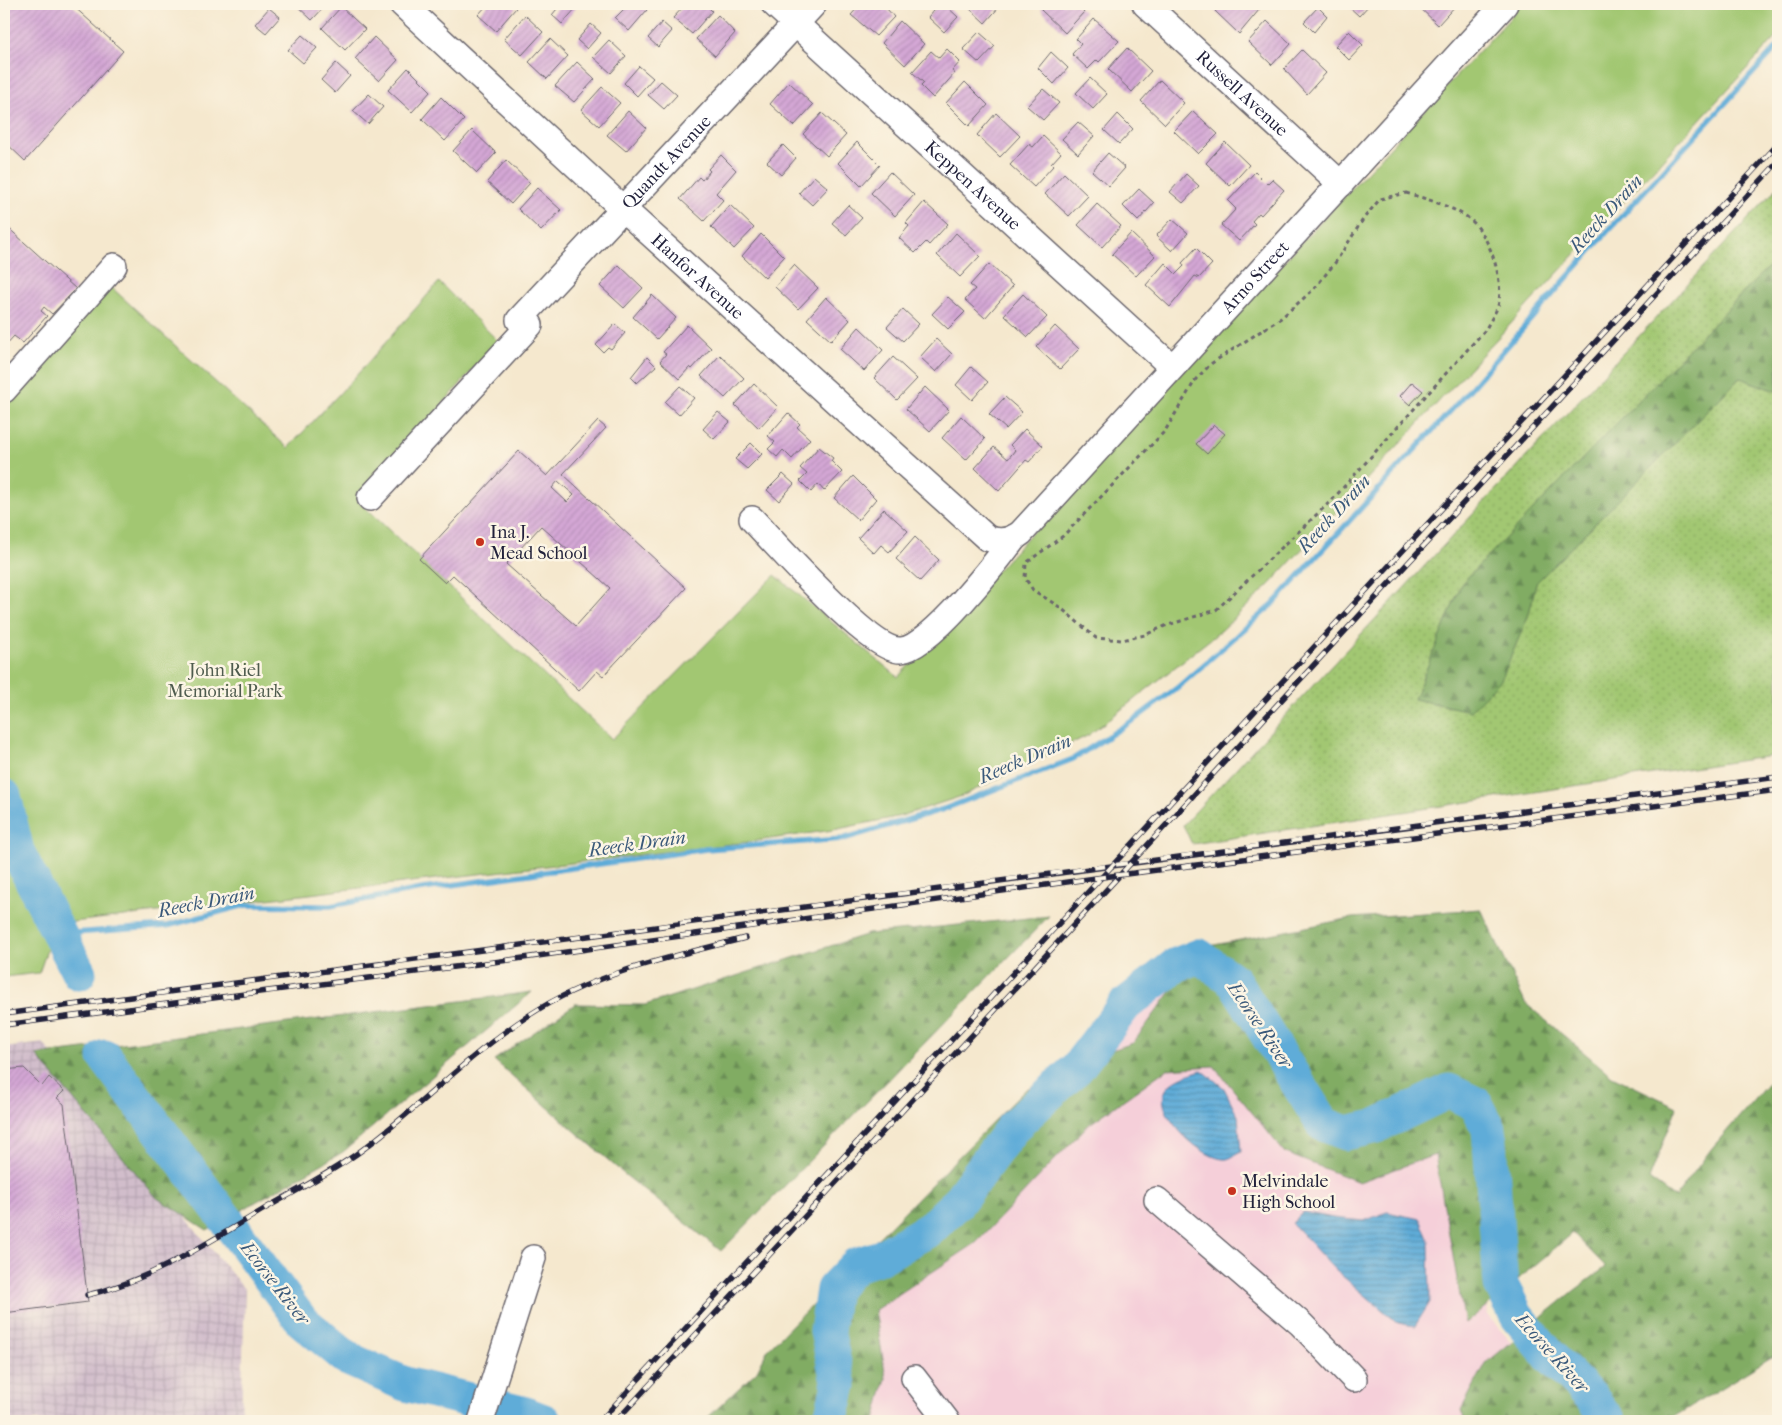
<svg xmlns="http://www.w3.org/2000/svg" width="1782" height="1425" font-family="'IM FELL French Canon',serif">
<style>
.built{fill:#f5cfd9}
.industrial{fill:url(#industrial-grid)}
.grass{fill:url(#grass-dots);stroke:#627456}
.forest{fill:url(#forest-firs);stroke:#526750}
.green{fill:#a2c772;stroke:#627456}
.water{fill:url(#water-rules);stroke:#40678a}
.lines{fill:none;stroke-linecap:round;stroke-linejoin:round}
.stream{stroke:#5facd8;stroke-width:5.5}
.river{stroke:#5facd8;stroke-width:35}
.building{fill:url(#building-hatch);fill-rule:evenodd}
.minor-casing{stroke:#6c676e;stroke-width:28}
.path{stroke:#6c676e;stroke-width:3;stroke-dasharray:4 4;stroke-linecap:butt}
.minor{stroke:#fff;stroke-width:25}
.rail-casing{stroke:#22223b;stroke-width:5.5}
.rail{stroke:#fcf5e5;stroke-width:4;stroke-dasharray:11;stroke-linecap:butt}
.poi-dot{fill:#c8321e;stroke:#fcf5e5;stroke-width:2}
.labels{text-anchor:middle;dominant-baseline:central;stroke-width:5;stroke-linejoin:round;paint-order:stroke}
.street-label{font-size:18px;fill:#22223b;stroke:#fcf5e5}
.poi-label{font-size:18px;fill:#22223b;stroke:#fcf5e5;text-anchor:start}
.park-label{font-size:18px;fill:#4f5c4e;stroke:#fcf5e5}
.water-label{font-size:19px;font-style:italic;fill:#3a597a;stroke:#fcf5e5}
</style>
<defs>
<pattern id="industrial-grid" width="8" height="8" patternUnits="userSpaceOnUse" patternTransform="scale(1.25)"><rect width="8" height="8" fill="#d1bdcb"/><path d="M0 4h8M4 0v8" fill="none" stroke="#b3a2af"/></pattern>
<pattern id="grass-dots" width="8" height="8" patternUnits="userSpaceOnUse" patternTransform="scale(1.25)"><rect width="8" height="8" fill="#a2c772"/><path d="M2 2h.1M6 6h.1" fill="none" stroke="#8bab64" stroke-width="1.8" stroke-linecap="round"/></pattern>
<pattern id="forest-firs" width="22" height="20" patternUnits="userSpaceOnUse" patternTransform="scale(1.25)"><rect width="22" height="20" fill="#81ac64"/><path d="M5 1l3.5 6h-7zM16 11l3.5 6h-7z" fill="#698c54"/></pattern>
<pattern id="water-rules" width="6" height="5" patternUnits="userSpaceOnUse" patternTransform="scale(1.25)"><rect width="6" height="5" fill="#5facd8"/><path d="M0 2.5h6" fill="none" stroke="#4e8cb0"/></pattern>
<pattern id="building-hatch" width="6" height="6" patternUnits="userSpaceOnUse" patternTransform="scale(1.25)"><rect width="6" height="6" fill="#d4a7d5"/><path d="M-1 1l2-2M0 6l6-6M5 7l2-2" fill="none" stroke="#b68fb8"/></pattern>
</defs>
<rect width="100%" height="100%" fill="#fcf5e5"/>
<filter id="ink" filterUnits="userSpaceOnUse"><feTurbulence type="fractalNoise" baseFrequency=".02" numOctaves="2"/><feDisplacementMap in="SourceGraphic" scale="10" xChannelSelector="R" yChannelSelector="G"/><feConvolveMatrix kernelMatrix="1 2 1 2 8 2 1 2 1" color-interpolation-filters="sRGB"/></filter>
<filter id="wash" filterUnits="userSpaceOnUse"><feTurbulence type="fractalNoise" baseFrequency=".0096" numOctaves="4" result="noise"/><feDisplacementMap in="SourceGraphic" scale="20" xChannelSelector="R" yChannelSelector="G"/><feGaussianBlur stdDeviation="1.12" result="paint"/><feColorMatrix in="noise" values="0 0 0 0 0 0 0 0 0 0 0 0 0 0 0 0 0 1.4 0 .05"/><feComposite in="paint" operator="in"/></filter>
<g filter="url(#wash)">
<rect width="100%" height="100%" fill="#f5e8ce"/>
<!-- built -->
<path class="built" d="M 1195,976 L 1478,1159 L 1488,1316 L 1545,1380 L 1532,1421 L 854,1421 L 857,1301 L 1088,1084 L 1134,1015 Z"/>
<!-- industrial -->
<path class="industrial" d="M 43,1043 L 245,1290 L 241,1421 L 4,1421 L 4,1048 Z"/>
<!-- grass -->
<path class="grass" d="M 1778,187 L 1778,755 L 1192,844 L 1183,825 Z"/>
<!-- forest -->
<g class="forest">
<path d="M 1778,257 L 1778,392 L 1740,378 L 1536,583 L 1529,614 L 1501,680 L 1470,711 L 1414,699 L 1462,583 Z"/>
<path d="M 1481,909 L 1525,1003 L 1612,1076 L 1677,1107 L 1649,1179 L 1675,1198 L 1712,1148 L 1778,1072 L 1778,1353 L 1667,1421 L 1465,1421 L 1461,1410 L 1486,1363 L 1575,1290 L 1606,1267 L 1573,1233 L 1465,1324 L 1435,1155 L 1359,1182 L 1285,1153 L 1214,1066 L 1167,1069 L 1087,1126 L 976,1243 L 875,1310 L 886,1378 L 875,1421 L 704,1421 L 757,1371 L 768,1349 L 1025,1090 L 1073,1063 L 1133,1043 L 1204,947 L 1352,918 Z"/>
<path d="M 1049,916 L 721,1251 L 624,1174 L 494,1060 L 575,1004 L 645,1005 L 868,934 Z"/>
<path d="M 532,992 L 343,1152 L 207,1230 L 157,1198 L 36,1055 Z"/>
</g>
<!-- green -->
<path class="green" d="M 1518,4 L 1778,4 L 1778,35 L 1268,586 L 1222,630 L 1089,735 L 962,796 L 901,816 L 833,830 L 749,842 L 56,924 L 39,973 L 4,977 L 4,405 L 111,287 L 288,448 L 355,377 L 439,282 L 498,341 L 358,501 L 612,739 L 775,575 L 898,677 L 1512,16 Z"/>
<!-- water -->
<g class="water">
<path d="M 1202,1070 L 1224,1088 L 1238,1116 L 1241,1152 C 1237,1154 1231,1158 1227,1159 C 1205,1162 1157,1117 1164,1094 C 1169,1079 1189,1074 1202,1070 Z"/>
<path d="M 1303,1212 L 1333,1218 L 1364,1221 L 1387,1212 L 1420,1219 L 1429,1241 L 1430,1302 L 1415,1326 L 1398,1323 L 1334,1269 L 1292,1223 Z"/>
</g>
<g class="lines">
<!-- stream -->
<path class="stream" d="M 61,934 L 167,926 L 245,905 L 330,906 L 416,890 L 706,849 L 843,839 L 944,809 L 1073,759 L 1135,719 L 1177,688 L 1273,604 L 1456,405 L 1607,232 L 1778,46"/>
<!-- river -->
<g class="river">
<path d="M 4,796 L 17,851 L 79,973"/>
<path d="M 105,1057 L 301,1320 L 348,1359 L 405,1384 L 526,1414 L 544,1421"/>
<path d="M 827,1421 L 831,1418 L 839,1385 L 827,1331 L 833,1289 L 856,1265 L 881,1257 L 930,1229 L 957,1203 L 1013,1127 L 1076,1069 L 1125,1005 L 1176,965 L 1199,956 L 1234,981 L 1323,1124 L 1346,1133 L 1374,1127 L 1449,1091 L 1476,1104 L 1489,1129 L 1501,1285 L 1517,1316 L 1550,1356 L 1590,1396 L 1609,1421"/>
</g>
</g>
<g id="blocks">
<!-- building -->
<g class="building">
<path d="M 4,4 L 71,4 L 123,51 L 25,161 L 4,141 Z"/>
<path d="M 295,4 L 327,4 L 312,20 Z"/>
<path d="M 488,4 L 511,4 L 516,8 L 496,31 L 478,15 Z"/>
<path d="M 561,4 L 571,4 L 576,8 L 562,24 L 552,15 Z"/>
<path d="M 629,4 L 640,4 L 647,10 L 629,31 L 615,18 Z"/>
<path d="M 686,4 L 705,4 L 712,11 L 692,34 L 673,18 Z"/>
<path d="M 861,4 L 892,4 L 887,9 L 894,17 L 876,36 L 851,15 Z"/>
<path d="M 939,4 L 944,4 L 958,17 L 944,32 L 928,17 Z"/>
<path d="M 973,4 L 999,4 L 1001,5 L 985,23 L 969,8 Z"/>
<path d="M 1046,4 L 1075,4 L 1084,12 L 1065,33 L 1041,10 Z"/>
<path d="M 1222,4 L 1264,4 L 1239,34 L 1215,11 Z"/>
<path d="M 1346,4 L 1370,4 L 1359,16 Z"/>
<path d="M 1416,4 L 1457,4 L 1438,25 Z"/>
<path d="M 341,7 L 365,29 L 345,50 L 322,28 Z"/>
<path d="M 1318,7 L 1327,16 L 1314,32 L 1304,22 Z"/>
<path d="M 269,8 L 280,17 L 266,33 L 255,24 Z"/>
<path d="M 525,15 L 543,32 L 522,55 L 504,39 Z"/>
<path d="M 718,15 L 735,33 L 715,56 L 696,39 Z"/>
<path d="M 1094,19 L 1119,41 L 1099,62 L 1097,60 L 1088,69 L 1072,54 L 1081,44 L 1076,39 Z"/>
<path d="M 900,21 L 924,44 L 905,65 L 882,43 Z"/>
<path d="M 1267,21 L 1291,44 L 1272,65 L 1248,42 Z"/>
<path d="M 662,22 L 672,31 L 658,47 L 648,38 Z"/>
<path d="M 591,24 L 601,33 L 587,49 L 577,40 Z"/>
<path d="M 1349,31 L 1363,45 L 1349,60 L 1335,46 Z"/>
<path d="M 979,32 L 995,46 L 979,63 L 963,49 Z"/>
<path d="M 302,35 L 317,48 L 303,63 L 288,50 Z"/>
<path d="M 374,37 L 398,60 L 379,81 L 355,59 Z"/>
<path d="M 550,39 L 568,56 L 547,79 L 529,62 Z"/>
<path d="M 609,40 L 626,56 L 611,73 L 593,57 Z"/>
<path d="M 1127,48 L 1151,71 L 1132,92 L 1108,69 Z"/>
<path d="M 947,49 L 960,62 L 952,71 L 955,73 L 933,98 L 921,86 L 924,83 L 912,72 L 931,51 L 939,58 Z"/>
<path d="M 1302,50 L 1326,73 L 1307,94 L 1284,69 Z"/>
<path d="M 1051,52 L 1068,68 L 1054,84 L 1038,68 Z"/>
<path d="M 577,62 L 595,79 L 574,102 L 555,86 Z"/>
<path d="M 336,63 L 350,76 L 335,93 L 321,80 Z"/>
<path d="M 639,66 L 653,78 L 637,96 L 624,83 Z"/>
<path d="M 408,68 L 431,91 L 412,112 L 388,90 Z"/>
<path d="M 1090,78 L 1107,94 L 1093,109 L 1076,93 Z"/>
<path d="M 1160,80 L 1184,103 L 1165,124 L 1141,101 Z"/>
<path d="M 661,81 L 677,95 L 664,109 L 648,95 Z"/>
<path d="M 789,82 L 813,105 L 794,126 L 770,104 Z"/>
<path d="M 965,82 L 988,105 L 969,126 L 946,103 Z"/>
<path d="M 602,87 L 620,103 L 599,126 L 581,110 Z"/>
<path d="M 1043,89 L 1059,103 L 1043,120 L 1027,106 Z"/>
<path d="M 369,94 L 383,107 L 368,124 L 353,111 Z"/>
<path d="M 441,97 L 464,120 L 445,141 L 422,119 Z"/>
<path d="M 628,111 L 646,128 L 626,151 L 607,135 Z"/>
<path d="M 1193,111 L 1218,134 L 1198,154 L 1174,131 Z"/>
<path d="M 822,113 L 846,135 L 827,156 L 803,134 Z"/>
<path d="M 996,113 L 1020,136 L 1000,157 L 977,135 Z"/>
<path d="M 1118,114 L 1133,129 L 1119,144 L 1104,130 Z"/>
<path d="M 1078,122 L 1094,136 L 1078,154 L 1062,139 Z"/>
<path d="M 472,130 L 496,153 L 477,173 L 453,151 Z"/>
<path d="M 1043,136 L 1061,153 L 1051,164 L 1053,166 L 1034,187 L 1010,165 L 1029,144 L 1033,147 Z"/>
<path d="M 857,142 L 880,165 L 861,186 L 838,163 Z"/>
<path d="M 1225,142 L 1249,165 L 1230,186 L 1206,163 Z"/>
<path d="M 783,145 L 796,158 L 781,175 L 767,162 Z"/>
<path d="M 1108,153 L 1125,168 L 1109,186 L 1092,171 Z"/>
<path d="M 721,155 L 736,170 L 716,193 L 723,200 L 704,221 L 680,199 L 699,177 L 702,180 L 710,171 L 708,169 Z"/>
<path d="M 506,160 L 530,183 L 511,204 L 487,182 Z"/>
<path d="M 890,172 L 914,195 L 895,216 L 871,193 Z"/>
<path d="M 1255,172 L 1267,184 L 1272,179 L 1284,190 L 1261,215 L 1259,213 L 1252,221 L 1255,224 L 1239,241 L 1221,225 L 1236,209 L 1228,201 Z"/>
<path d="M 1064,173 L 1088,196 L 1069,216 L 1045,194 Z"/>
<path d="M 1186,174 L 1199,186 L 1183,203 L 1170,192 Z"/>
<path d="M 814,176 L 828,188 L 812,205 L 799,193 Z"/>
<path d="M 537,188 L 561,210 L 541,231 L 518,209 Z"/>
<path d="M 1139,189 L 1154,203 L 1138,221 L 1123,206 Z"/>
<path d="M 924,202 L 948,224 L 929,245 L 926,242 L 915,253 L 899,238 L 909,226 L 906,223 Z"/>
<path d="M 1097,204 L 1121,226 L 1102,247 L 1078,225 Z"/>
<path d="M 730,205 L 754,228 L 734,249 L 711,227 Z"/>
<path d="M 848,205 L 862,218 L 846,235 L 832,223 Z"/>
<path d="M 1172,219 L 1188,233 L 1172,251 L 1156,236 Z"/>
<path d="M 4,224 L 76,289 L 52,314 L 44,307 L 41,311 L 47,316 L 23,343 L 14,336 L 4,347 Z"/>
<path d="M 956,233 L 980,256 L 960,277 L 937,255 Z"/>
<path d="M 1131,233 L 1155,256 L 1136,276 L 1112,254 Z"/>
<path d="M 761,234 L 784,257 L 765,278 L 742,256 Z"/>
<path d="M 1196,248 L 1212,264 L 1199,278 L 1195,276 L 1170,307 L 1146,285 L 1165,263 L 1176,274 L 1184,266 L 1182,263 Z"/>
<path d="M 989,264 L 1013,286 L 985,318 L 965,300 L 975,289 L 970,285 Z"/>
<path d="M 619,265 L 643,288 L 624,308 L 600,286 Z"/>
<path d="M 794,265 L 818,288 L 798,309 L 775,287 Z"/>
<path d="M 1023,294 L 1047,317 L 1028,337 L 1004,315 Z"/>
<path d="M 652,295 L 676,318 L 657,339 L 633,317 Z"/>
<path d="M 826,297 L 850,320 L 831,341 L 807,319 Z"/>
<path d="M 948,297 L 965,312 L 948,329 L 932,314 Z"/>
<path d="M 903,309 L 919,324 L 903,341 L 887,327 Z"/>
<path d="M 615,324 L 625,333 L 611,349 L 608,347 L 603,352 L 596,345 Z"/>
<path d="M 687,325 L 711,348 L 692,369 L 690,367 L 679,379 L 660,361 L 666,354 L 663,352 Z"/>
<path d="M 1055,326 L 1079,349 L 1060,369 L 1036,347 Z"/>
<path d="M 859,327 L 883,350 L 864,371 L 840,349 Z"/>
<path d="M 936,339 L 952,354 L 936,372 L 920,357 Z"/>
<path d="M 720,355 L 744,378 L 725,398 L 701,376 Z"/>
<path d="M 647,357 L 656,366 L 637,383 L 631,377 Z"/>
<path d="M 893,357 L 917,379 L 897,400 L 874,378 Z"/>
<path d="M 971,367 L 988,382 L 972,400 L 956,385 Z"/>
<path d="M 1412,382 L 1423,391 L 1410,405 L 1400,396 Z"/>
<path d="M 754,384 L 778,407 L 759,428 L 735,405 Z"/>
<path d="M 680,386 L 694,398 L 679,415 L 665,402 Z"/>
<path d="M 925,387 L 949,410 L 930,431 L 906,409 Z"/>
<path d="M 1005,397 L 1022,412 L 1006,429 L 989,414 Z"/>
<path d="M 718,412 L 730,422 L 714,439 L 703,429 Z"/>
<path d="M 788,413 L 800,424 L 797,427 L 810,439 L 792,459 L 783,450 L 777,457 L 768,449 L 775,442 L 768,436 Z"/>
<path d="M 961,416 L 985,439 L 966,460 L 942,438 Z"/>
<path d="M 598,421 L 606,428 L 563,474 L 686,588 L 603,676 L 597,671 L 579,691 L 453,575 L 445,583 L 419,559 L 519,451 L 547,476 ZM 558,481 L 574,495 L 567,502 L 552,488 ZM 541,526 L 610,588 L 576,626 L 506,564 Z"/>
<path d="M 1214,425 L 1225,434 L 1207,454 L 1196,444 Z"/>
<path d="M 1025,429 L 1043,446 L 1029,462 L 1026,460 L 999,491 L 975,468 L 994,447 L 1008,459 L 1015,450 L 1010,445 Z"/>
<path d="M 751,443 L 762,454 L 747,469 L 735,459 Z"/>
<path d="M 819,447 L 833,458 L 831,461 L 842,472 L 824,491 L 818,484 L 811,492 L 800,481 L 807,474 L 800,468 Z"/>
<path d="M 783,474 L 794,484 L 779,501 L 767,490 Z"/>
<path d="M 853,476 L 876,499 L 858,520 L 834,498 Z"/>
<path d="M 884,509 L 908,531 L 889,552 L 881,545 L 874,553 L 858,538 Z"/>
<path d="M 915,537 L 939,560 L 920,581 L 896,559 Z"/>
<path d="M 24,1068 L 42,1086 L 49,1077 L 64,1091 L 57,1098 L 64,1104 L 88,1302 L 4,1313 L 4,1070 Z"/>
</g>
</g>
</g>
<g filter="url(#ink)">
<use href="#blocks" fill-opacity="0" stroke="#6c676e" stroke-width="1"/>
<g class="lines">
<!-- minor casing -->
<g class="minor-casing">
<g id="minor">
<path id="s1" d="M 402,4 L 622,208 L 987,538 C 999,543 1011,541 1021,533 L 1505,4"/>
<path id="s2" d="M 774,4 L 1172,367"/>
<path id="s3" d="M 1145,4 L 1341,184"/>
<path id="s4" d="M 519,320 L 814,4"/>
<path d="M 4,390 L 114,266"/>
<path d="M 370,498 L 530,325"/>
<path d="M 752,519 C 776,544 871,652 901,650 C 929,649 997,561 1015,537"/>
<path d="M 1157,1200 L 1301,1324 L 1354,1379"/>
<path d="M 914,1378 L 947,1421"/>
<path d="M 481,1421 L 533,1258"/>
</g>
</g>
<!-- path -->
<path class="path" d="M 1406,193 C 1427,199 1448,205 1467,217 C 1488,231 1503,276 1499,301 C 1498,310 1490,320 1486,329 L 1332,500 L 1216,610 L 1165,626 L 1145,635 L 1122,640 L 1096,638 L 1061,608 L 1033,590 L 1025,578 L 1026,563 L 1063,536 L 1165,431 L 1196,379 L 1212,363 L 1281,318 L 1313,290 L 1335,263 L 1364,218 L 1380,199 Z"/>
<!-- minor -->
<use href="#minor" class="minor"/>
<!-- rail casing -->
<g class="rail-casing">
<g id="rail">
<path d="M 4,1014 C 595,936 1186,854 1778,777"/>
<path d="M 4,1025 L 509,960 L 1103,877 L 1778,790"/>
<path d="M 87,1295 C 150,1281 207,1243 261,1211 C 295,1191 331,1173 362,1150 C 420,1107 470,1053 531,1014 C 596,972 672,957 745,938"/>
<path d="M 600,1421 L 1778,144"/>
<path d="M 616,1421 L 1778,162"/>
</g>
</g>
<!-- rail -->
<use href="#rail" class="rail"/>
</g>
</g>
<!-- markers -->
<g class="poi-dot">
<circle cx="480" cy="542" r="5"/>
<circle cx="1232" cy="1191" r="5"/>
</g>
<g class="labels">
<!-- street labels -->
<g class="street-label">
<text stroke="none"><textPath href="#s3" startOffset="132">Russell Avenue</textPath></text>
<text stroke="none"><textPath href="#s4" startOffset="216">Quandt Avenue</textPath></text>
<text stroke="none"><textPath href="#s2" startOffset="269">Keppen Avenue</textPath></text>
<text stroke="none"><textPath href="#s1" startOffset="402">Hanfor Avenue</textPath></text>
<text stroke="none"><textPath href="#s1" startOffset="1175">Arno Street</textPath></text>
</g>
<!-- poi labels -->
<g class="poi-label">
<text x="490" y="532">Ina J.<tspan x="490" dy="21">Mead School</tspan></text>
<text x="1242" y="1181">Melvindale<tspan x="1242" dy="21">High School</tspan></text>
</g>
<!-- park labels -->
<g class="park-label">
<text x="225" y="670">John Riel<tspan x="225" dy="21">Memorial Park</tspan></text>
</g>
<!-- water labels -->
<g class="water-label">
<text transform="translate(1606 214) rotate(-48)">Reeck Drain</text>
<text transform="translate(1334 514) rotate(-48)">Reeck Drain</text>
<text transform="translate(1025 759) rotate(-23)">Reeck Drain</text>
<text transform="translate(637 844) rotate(-8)">Reeck Drain</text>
<text transform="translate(206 902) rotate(-11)">Reeck Drain</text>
<text transform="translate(1260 1025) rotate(56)">Ecorse River</text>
<text transform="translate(275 1283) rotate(52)">Ecorse River</text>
<text transform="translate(1552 1353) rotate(48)">Ecorse River</text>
</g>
</g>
<!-- margin -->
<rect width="1782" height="1425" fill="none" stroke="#fcf5e5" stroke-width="20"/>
</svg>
